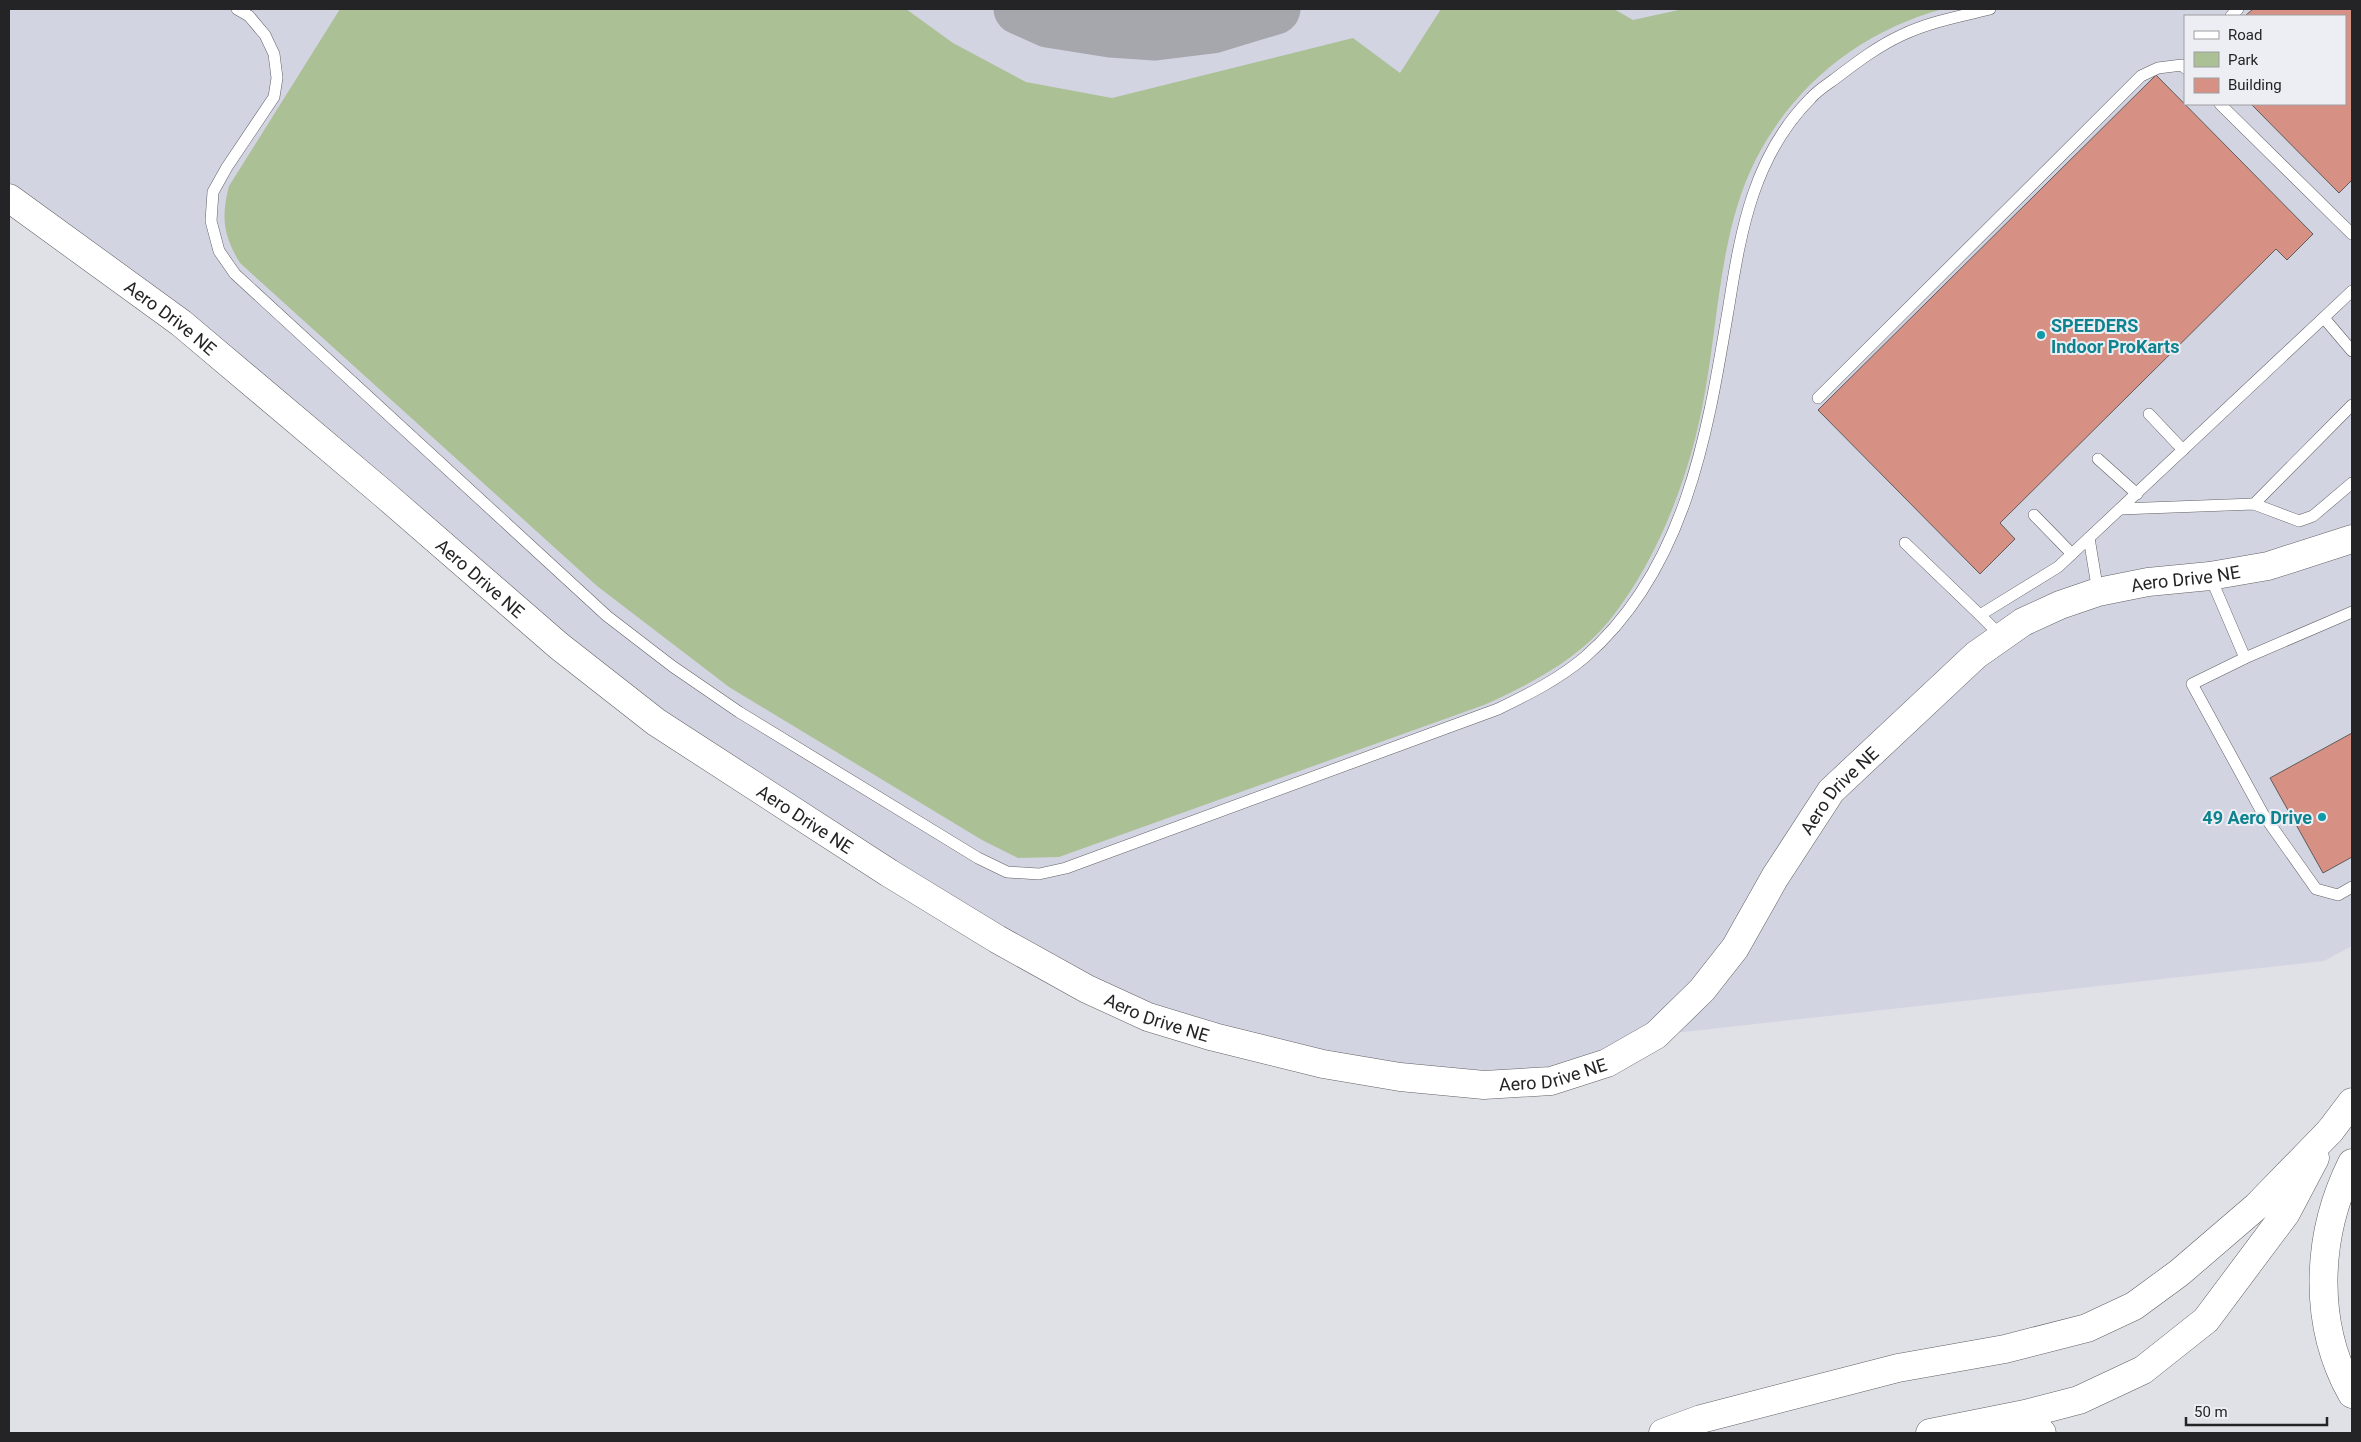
<svg xmlns="http://www.w3.org/2000/svg" width="2361" height="1442" font-family="Roboto,sans-serif">
<style>
.built{fill:#d3d4e1;fill-rule:evenodd}
.green{fill:#acc096}
.lines{fill:none;stroke-linecap:round;stroke-linejoin:round}
.taxiway{stroke:#a6a7ac;stroke-width:51}
.building{fill:#d69184;stroke:#605b5a}
.lane-casing{stroke:#606065;stroke-width:12}
.secondary-casing{stroke:#606065;stroke-width:29}
.highway-casing{stroke:#606065;stroke-width:29}
.lane{stroke:#fff;stroke-width:11}
.secondary{stroke:#fff;stroke-width:28}
.highway{stroke:#fff;stroke-width:28}
.culture-dot{fill:#0f9aa8;stroke:#edeef3;stroke-width:2}
.labels{text-anchor:middle;dominant-baseline:central;stroke-width:4;stroke-linejoin:round;paint-order:stroke}
.street-label{font-size:18px;fill:#242426;stroke:#edeef3}
.culture-label{font-size:18px;font-weight:bold;fill:#0d838f;stroke:#edeef3;text-anchor:start}
</style>
<rect width="100%" height="100%" fill="#e0e1e6"/>
<!-- built -->
<path class="built" d="M 9,9 L 2352,9 L 2352,946 L 2324,961 L 1657,1035 L 1607,1063 L 1484,1085 L 1148,1017 L 811,822 L 487,585 L 9,201 ZM 2185,16 L 2345,16 L 2345,104 L 2185,104 Z"/>
<!-- green -->
<path class="green" d="M 340,9 L 906,9 L 953,43 L 1026,82 L 1112,98 L 1353,38 L 1400,73 L 1441,9 L 1614,9 L 1633,20 L 1683,9 L 1943,9 C 1845,35 1766,109 1737,207 C 1719,267 1716,331 1705,392 C 1692,470 1659,559 1609,621 C 1576,661 1530,684 1484,705 L 1059,857 L 1018,858 L 982,840 L 729,687 L 597,586 L 240,263 C 223,235 221,217 229,186 Z"/>
<g class="lines">
<!-- taxiway -->
<path class="taxiway" d="M 1019,9 L 1048,22 L 1111,32 L 1155,35 L 1212,28 L 1275,9"/>
</g>
<!-- building -->
<g class="building">
<path d="M 2253,9 L 2352,9 L 2352,180 L 2339,193 L 2251,104 L 2345,104 L 2345,16 L 2245,16 Z"/>
<path d="M 2156,75 L 2313,234 L 2287,260 L 2276,249 L 2000,523 L 2015,539 L 1980,574 L 1818,410 Z"/>
<path d="M 2352,733 L 2352,857 L 2323,873 L 2270,778 Z"/>
</g>
<g class="lines">
<!-- lane casing -->
<g class="lane-casing">
<g id="lane">
<path d="M 237,9 L 249,16 L 265,35 L 274,54 L 277,78 L 274,97 L 227,167 L 213,192 L 211,221 L 219,251 L 235,274 L 607,616 L 672,666 L 739,712 L 978,858 L 1007,872 L 1039,874 L 1066,868 L 1498,709 C 1529,694 1559,679 1585,657 C 1687,568 1708,430 1729,305 C 1741,229 1754,155 1811,98 C 1818,90 1828,84 1836,78 C 1857,62 1878,46 1902,35 C 1929,22 1961,16 1990,9"/>
<path d="M 2231,16 L 2238,9"/>
<path d="M 2220,104 L 2352,234"/>
<path d="M 2324,318 L 2352,351"/>
<path d="M 1818,398 L 2141,76 L 2158,68 L 2182,65 L 2185,68"/>
<path d="M 2149,414 L 2183,450"/>
<path d="M 2098,459 L 2137,494"/>
<path d="M 2254,504 L 2352,405"/>
<path d="M 2120,509 L 2254,504 L 2299,521 L 2313,516 L 2352,483"/>
<path d="M 2034,515 L 2072,554"/>
<path d="M 2089,538 L 2098,592"/>
<path d="M 1905,543 L 1980,615 L 2058,567 L 2352,291"/>
<path d="M 2210,576 L 2245,658"/>
<path d="M 2352,612 L 2245,658 L 2192,684 L 2263,814 L 2316,889 L 2338,895 L 2352,887"/>
<path d="M 1980,615 L 2002,637"/>
</g>
</g>
<!-- secondary casing -->
<g class="secondary-casing">
<g id="secondary">
<path id="s1" d="M 9,198 L 181,323 L 385,495 L 559,646 L 656,722 L 889,873 L 997,939 L 1087,989 L 1148,1017 L 1214,1037 L 1323,1064 L 1400,1077 L 1484,1085 L 1551,1081 L 1607,1063 L 1656,1035 L 1702,990 L 1735,948 L 1775,877 L 1831,791 L 1976,655 L 2023,622 L 2060,605 L 2098,592 L 2148,582 L 2210,576 L 2268,566 L 2352,539"/>
<path d="M 2330,1131 L 2352,1102"/>
</g>
</g>
<!-- highway casing -->
<g class="highway-casing">
<g id="highway">
<path d="M 2352,1163 C 2316,1235 2312,1323 2352,1394"/>
<path d="M 1997,1428 L 2042,1433"/>
<path d="M 1663,1433 L 1701,1419 L 1898,1368 L 2005,1349 L 2087,1328 L 2134,1306 L 2179,1273 L 2257,1206 L 2330,1131"/>
<path d="M 1930,1433 L 2025,1414 L 2079,1400 L 2143,1370 L 2206,1320 L 2286,1213 L 2315,1158"/>
</g>
</g>
<!-- lane -->
<use href="#lane" class="lane"/>
<!-- secondary -->
<use href="#secondary" class="secondary"/>
<!-- highway -->
<use href="#highway" class="highway"/>
</g>
<!-- markers -->
<g class="culture-dot">
<circle cx="2041" cy="335" r="5"/>
<circle cx="2322" cy="817" r="5"/>
</g>
<g class="labels">
<!-- street labels -->
<g class="street-label">
<text stroke="none"><textPath href="#s1" startOffset="201">Aero Drive NE</textPath></text>
<text stroke="none"><textPath href="#s1" startOffset="2661">Aero Drive NE</textPath></text>
<text stroke="none"><textPath href="#s1" startOffset="606">Aero Drive NE</textPath></text>
<text stroke="none"><textPath href="#s1" startOffset="2241">Aero Drive NE</textPath></text>
<text stroke="none"><textPath href="#s1" startOffset="1011">Aero Drive NE</textPath></text>
<text stroke="none"><textPath href="#s1" startOffset="1416">Aero Drive NE</textPath></text>
<text stroke="none"><textPath href="#s1" startOffset="1821">Aero Drive NE</textPath></text>
</g>
<!-- culture labels -->
<g class="culture-label">
<text x="2051" y="325">SPEEDERS<tspan x="2051" dy="21">Indoor ProKarts</tspan></text>
<text x="2312" y="817" text-anchor="end">49 Aero Drive</text>
</g>
</g>
<!-- border -->
<rect width="2361" height="1442" fill="none" stroke="#242426" stroke-width="20"/>
<!-- legend -->
<rect x="2184" y="15" width="162" height="90" fill="#edeef3" stroke="#9d9da1"/>
<rect x="2194" y="31" width="25" height="8" fill="#ffffff" stroke="#9d9da1"/>
<text x="2228" y="40" font-size="15" fill="#242426">Road</text>
<rect x="2194" y="52" width="25" height="15" fill="#acc096" stroke="#9d9da1"/>
<text x="2228" y="65" font-size="15" fill="#242426">Park</text>
<rect x="2194" y="78" width="25" height="15" fill="#d69184" stroke="#9d9da1"/>
<text x="2228" y="90" font-size="15" fill="#242426">Building</text>
<!-- scale -->
<path d="M2186 1417v8h141v-8" fill="none" stroke="#242426" stroke-width="2.5"/>
<text x="2194" y="1417" font-size="15" fill="#242426" stroke="#edeef3" stroke-width="4" paint-order="stroke">50 m</text>
</svg>
